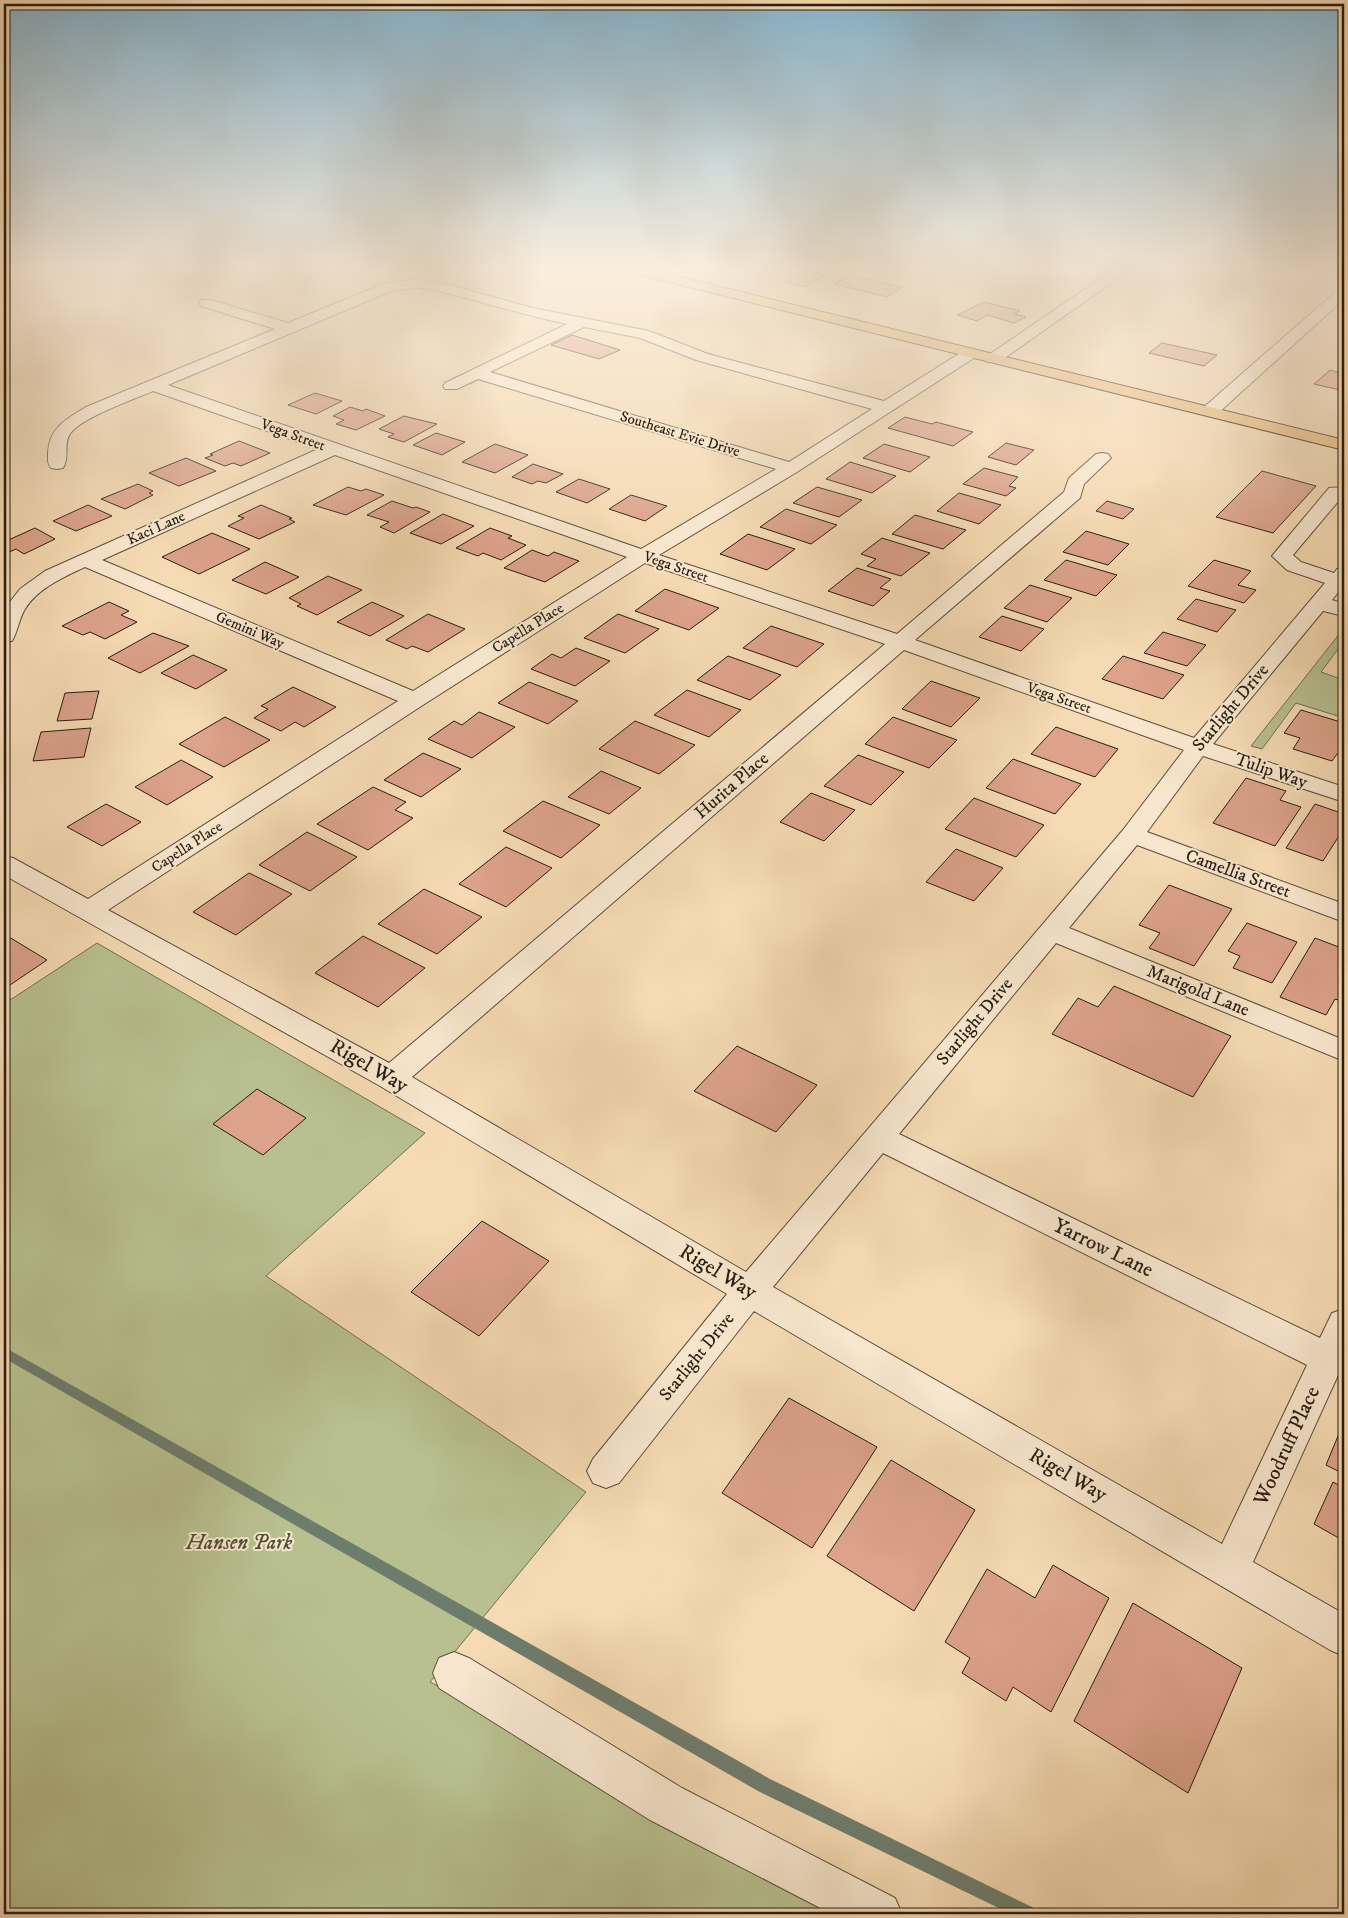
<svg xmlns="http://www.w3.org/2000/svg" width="1348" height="1918" font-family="'IM FELL DW Pica',serif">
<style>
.green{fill:#b8c08f;stroke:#706e50}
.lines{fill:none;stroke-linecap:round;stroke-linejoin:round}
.stream{fill:#6e7c6d;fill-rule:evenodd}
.building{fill:#dca28a;stroke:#281d11}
.minor-casing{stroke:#5b4c3a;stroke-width:2}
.major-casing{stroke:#281d11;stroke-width:2}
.minor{fill:#f8e7ce;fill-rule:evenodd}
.major{fill:#eabd7a;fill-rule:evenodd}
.labels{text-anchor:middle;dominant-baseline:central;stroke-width:4;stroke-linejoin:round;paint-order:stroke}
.far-street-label{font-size:15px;fill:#281d11;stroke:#f8e7ce}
.street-label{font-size:18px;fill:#281d11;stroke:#f8e7ce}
.near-street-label{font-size:21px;fill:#281d11;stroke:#f8e7ce}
.near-park-label{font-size:21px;font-style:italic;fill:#534e37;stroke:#f8e7ce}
</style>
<rect width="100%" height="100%" fill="#f5dab3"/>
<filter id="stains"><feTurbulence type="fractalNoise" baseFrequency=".004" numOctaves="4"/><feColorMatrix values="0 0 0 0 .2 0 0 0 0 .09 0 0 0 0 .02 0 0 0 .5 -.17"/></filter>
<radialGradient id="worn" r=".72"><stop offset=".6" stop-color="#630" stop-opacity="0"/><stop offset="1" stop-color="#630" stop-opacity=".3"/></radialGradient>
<!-- green -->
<g class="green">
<path d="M 1344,628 L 1344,641 L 1321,672 L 1344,680 L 1344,718 L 1296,703 L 1262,749 L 1251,746 Z"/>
<path d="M 97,943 L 425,1133 L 266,1276 L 586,1492 L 430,1682 L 895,1914 L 4,1914 L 4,1004 Z"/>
</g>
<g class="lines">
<!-- stream -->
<path class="stream" d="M 4,1347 L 770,1779 L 1034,1908 L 1036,1914 L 1011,1914 L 758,1791 L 4,1358 Z"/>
</g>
<!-- building -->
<g class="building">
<path d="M 807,270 L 826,275 L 804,287 L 785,282 Z"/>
<path d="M 851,275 L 903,287 L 887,297 L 834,284 Z"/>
<path d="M 984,302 L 1020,311 L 1015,314 L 1026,317 L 1014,323 L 987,315 L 977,321 L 957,315 Z"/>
<path d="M 572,335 L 620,350 L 599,359 L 551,345 Z"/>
<path d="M 1162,343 L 1217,355 L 1204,366 L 1149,353 Z"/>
<path d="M 1330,370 L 1344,374 L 1344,391 L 1314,384 Z"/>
<path d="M 315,393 L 342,401 L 316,414 L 288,405 Z"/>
<path d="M 350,407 L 363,411 L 366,409 L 385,416 L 356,430 L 336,424 L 344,420 L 333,416 Z"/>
<path d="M 404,416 L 420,420 L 437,424 L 404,442 L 388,437 L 394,434 L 379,429 Z"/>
<path d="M 905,417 L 932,424 L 936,422 L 973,432 L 953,446 L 888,428 Z"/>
<path d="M 436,433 L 465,442 L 442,455 L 413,445 Z"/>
<path d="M 239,441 L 270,453 L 241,466 L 233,463 L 225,466 L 205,458 L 213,455 L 210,454 Z"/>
<path d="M 1006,443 L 1034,450 L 1016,465 L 988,457 Z"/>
<path d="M 495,444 L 528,455 L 495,473 L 462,462 Z"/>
<path d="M 884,444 L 930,457 L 910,472 L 863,458 Z"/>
<path d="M 186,458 L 216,471 L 179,486 L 149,473 Z"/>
<path d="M 850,462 L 896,476 L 872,493 L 826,479 Z"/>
<path d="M 533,464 L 563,474 L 546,483 L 538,481 L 532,484 L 512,477 Z"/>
<path d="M 984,468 L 1018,477 L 1009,486 L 1016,488 L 1006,496 L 963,484 Z"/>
<path d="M 1262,471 L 1316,486 L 1273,533 L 1216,517 Z"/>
<path d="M 579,479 L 610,489 L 587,503 L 556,492 Z"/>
<path d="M 138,484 L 153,491 L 149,493 L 153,495 L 125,509 L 101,499 Z"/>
<path d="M 348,487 L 361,491 L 366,489 L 384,495 L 346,515 L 313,505 Z"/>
<path d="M 817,487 L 862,500 L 839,517 L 793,503 Z"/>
<path d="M 959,493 L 1001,505 L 979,524 L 937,511 Z"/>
<path d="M 631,495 L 667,506 L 645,521 L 609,509 Z"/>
<path d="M 392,501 L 413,508 L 416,507 L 430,512 L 394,533 L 380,527 L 389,522 L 367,515 Z"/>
<path d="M 1107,501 L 1134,509 L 1123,519 L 1096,511 Z"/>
<path d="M 88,505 L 112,516 L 76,531 L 53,521 Z"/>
<path d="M 261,505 L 292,518 L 289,519 L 295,522 L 259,539 L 228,526 L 244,518 L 238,516 Z"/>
<path d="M 786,509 L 837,525 L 811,544 L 760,527 Z"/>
<path d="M 443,514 L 474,526 L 441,544 L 410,533 Z"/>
<path d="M 915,515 L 966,530 L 943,549 L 892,534 Z"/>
<path d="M 35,528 L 55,539 L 24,554 L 16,549 L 7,553 L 4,552 L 4,542 Z"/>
<path d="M 490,528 L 512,536 L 508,538 L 526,545 L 501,560 L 483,553 L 478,556 L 456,548 Z"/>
<path d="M 1086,531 L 1129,544 L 1108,565 L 1063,552 Z"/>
<path d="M 212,533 L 250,549 L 199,574 L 162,557 Z"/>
<path d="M 748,534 L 795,549 L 767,570 L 720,554 Z"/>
<path d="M 882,538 L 930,553 L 901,576 L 867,566 L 876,559 L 861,554 Z"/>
<path d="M 532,550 L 548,556 L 554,552 L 579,561 L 545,582 L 504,568 Z"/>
<path d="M 1066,560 L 1117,575 L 1096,596 L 1044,580 Z"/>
<path d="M 1214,560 L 1251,571 L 1238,585 L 1256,590 L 1244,603 L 1188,586 Z"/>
<path d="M 265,562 L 299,577 L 266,594 L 232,580 Z"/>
<path d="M 857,568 L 891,579 L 880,588 L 890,591 L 873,606 L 828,591 Z"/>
<path d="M 328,576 L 362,590 L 317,615 L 297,606 L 301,604 L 289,598 Z"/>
<path d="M 1030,585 L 1072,598 L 1047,622 L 1004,608 Z"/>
<path d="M 665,589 L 719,608 L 689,630 L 635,611 Z"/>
<path d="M 1196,599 L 1236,610 L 1217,632 L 1177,619 Z"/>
<path d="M 109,602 L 129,611 L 121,615 L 137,622 L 105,639 L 90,632 L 83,635 L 62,626 Z"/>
<path d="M 372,602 L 404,616 L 370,636 L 337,622 Z"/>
<path d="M 428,614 L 465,629 L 428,652 L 412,646 L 407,649 L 386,640 Z"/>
<path d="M 618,614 L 659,629 L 625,653 L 584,638 Z"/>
<path d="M 1002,616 L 1044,629 L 1021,651 L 979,637 Z"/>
<path d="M 771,626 L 824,644 L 797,667 L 743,648 Z"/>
<path d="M 1163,632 L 1206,645 L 1187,666 L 1144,653 Z"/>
<path d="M 153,633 L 189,646 L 140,673 L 108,658 Z"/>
<path d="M 576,648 L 610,661 L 575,686 L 531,669 L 552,654 L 561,658 Z"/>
<path d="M 193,655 L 227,670 L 196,689 L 161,673 Z"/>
<path d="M 728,656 L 781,675 L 750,700 L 697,680 Z"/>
<path d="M 1123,656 L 1184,675 L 1163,699 L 1102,679 Z"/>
<path d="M 931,681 L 980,698 L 951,727 L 902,709 Z"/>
<path d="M 529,682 L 578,701 L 548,724 L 498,703 Z"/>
<path d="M 293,687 L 336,707 L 304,727 L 295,722 L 281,731 L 254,718 L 268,709 L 261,706 Z"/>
<path d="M 687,690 L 741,710 L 709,737 L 654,715 Z"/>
<path d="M 99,691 L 92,719 L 57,721 L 65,693 Z"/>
<path d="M 1301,710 L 1344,723 L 1344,756 L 1337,754 L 1332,761 L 1293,749 L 1300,738 L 1284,733 Z"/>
<path d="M 479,712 L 515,727 L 472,758 L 428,739 L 454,721 L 462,725 Z"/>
<path d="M 225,717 L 270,740 L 224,767 L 179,744 Z"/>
<path d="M 893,717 L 957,740 L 929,768 L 865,744 Z"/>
<path d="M 635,721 L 695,745 L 659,774 L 599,749 Z"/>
<path d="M 1056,727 L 1118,749 L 1095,777 L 1031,754 Z"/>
<path d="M 91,728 L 84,757 L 33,761 L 41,732 Z"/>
<path d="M 423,753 L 461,769 L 421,797 L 384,780 Z"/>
<path d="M 858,755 L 904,772 L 871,805 L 824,786 Z"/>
<path d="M 1013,759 L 1081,784 L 1055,814 L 986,788 Z"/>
<path d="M 181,760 L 213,777 L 167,805 L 135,787 Z"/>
<path d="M 601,771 L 641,788 L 609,814 L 568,797 Z"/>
<path d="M 1246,778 L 1286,791 L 1280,800 L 1301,807 L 1275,846 L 1213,823 Z"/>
<path d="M 373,787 L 406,802 L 395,810 L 413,818 L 368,850 L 317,824 Z"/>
<path d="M 811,793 L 855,810 L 824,841 L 780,822 Z"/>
<path d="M 974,798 L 1044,825 L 1016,857 L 945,829 Z"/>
<path d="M 543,801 L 600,825 L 561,858 L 503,831 Z"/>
<path d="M 106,804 L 141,822 L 102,846 L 67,827 Z"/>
<path d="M 1315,804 L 1344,814 L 1344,828 L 1323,861 L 1286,848 Z"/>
<path d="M 307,832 L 357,857 L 310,891 L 259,865 Z"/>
<path d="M 506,847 L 552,868 L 506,907 L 459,884 Z"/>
<path d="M 956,849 L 1003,868 L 974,901 L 926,882 Z"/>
<path d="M 249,873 L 292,894 L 236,935 L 193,912 Z"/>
<path d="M 1169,885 L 1232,909 L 1194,966 L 1149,948 L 1160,933 L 1139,925 Z"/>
<path d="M 424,889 L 482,917 L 437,954 L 378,924 Z"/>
<path d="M 1247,923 L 1297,942 L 1272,983 L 1233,968 L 1240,956 L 1228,951 Z"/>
<path d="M 4,934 L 47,960 L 4,989 Z"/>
<path d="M 363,936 L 425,968 L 378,1007 L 315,973 Z"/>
<path d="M 1315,938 L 1344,949 L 1344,1002 L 1335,999 L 1326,1015 L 1280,997 Z"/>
<path d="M 1114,986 L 1231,1036 L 1193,1097 L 1052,1034 L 1078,998 L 1098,1007 Z"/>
<path d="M 737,1046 L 817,1085 L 776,1132 L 694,1091 Z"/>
<path d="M 257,1089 L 306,1118 L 263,1155 L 213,1124 Z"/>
<path d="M 482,1221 L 549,1261 L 479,1336 L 411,1292 Z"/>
<path d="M 789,1398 L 877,1447 L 812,1548 L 722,1493 Z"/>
<path d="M 1343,1424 L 1344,1425 L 1344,1474 L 1326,1465 Z"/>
<path d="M 891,1460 L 975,1510 L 914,1611 L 827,1556 Z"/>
<path d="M 1333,1482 L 1344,1488 L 1344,1541 L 1314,1524 Z"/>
<path d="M 1053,1565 L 1109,1598 L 1051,1712 L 1013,1687 L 1006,1701 L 962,1673 L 970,1658 L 945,1642 L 987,1569 L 1035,1598 Z"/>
<path d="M 1133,1603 L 1242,1668 L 1188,1793 L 1074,1721 Z"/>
</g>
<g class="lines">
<!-- minor casing -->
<g class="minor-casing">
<g id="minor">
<path d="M 1115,269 L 1131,269 L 999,362 L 987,362 L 985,359 L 987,356 Z"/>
<path d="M 417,279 L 450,285 L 533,308 L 649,331 L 708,354 L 884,401 L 965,350 L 977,350 L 979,353 L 977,356 L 797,472 L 659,555 L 897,634 L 1064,492 L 1069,478 L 1096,454 L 1102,453 L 1108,454 L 1111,458 L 1084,484 L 1080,498 L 915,640 L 1194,738 L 1325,583 L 1287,570 L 1272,556 L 1329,488 L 1344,487 L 1344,497 L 1341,498 L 1293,555 L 1301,562 L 1334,573 L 1337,569 L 1344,567 L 1344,585 L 1332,600 L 1344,604 L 1344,616 L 1323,611 L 1213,744 L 1344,787 L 1344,802 L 1203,756 L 1147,832 L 1344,904 L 1344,922 L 1137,845 L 1069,928 L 1344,1040 L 1344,1061 L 1056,943 L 899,1134 L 1320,1338 L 1332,1313 L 1344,1309 L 1344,1362 L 1253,1562 L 1344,1614 L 1344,1656 L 1330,1650 L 754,1311 L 619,1483 L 606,1488 L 593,1483 L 587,1471 L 593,1459 L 727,1294 L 380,1086 L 4,875 L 4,856 L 13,858 L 88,899 L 398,701 L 85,567 C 64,577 38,588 25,609 C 19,619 18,631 12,641 L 4,642 L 4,610 L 6,607 L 20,589 L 45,571 L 318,449 L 153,391 C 135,399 80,418 70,434 C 63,444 70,458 63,468 L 57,469 L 51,468 C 47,463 48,459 48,453 C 49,428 66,419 86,407 L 275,329 L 201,306 L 199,303 L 201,300 L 211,300 L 288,323 L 383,284 ZM 417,287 C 468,296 516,314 567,324 L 445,383 L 443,386 L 445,389 L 457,389 L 478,379 L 776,469 L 641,549 L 168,385 L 391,291 ZM 584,327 L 640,338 L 696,360 L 872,409 L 789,462 L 490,372 ZM 335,455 L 627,557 L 413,691 L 102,560 ZM 645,563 L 885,644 L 389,1063 L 108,910 L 423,705 ZM 904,650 L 1184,750 L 1123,830 L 746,1272 L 412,1077 ZM 883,1153 L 1307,1365 L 1222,1544 L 773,1287 Z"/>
<path d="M 1344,288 L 1344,299 L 1216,415 L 1204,415 L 1202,411 L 1204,407 L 1339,289 Z"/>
<path d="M 454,1652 L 469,1658 L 682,1788 L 895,1898 L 902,1914 L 832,1914 L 650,1820 L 439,1688 L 433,1673 L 439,1658 Z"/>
</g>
</g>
<!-- major casing -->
<g class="major-casing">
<path id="major" d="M 626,269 L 648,269 L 1344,440 L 1344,450 L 628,272 Z"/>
</g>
<!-- minor -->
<use href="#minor" class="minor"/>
<!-- major -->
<use href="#major" class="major"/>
</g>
<!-- sky -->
<linearGradient id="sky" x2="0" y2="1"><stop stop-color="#89b7d0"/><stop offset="0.5" stop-color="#faeedd"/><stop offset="1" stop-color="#faeedd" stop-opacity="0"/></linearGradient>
<rect width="1348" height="537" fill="url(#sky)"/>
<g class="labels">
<!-- far-street labels -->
<g class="far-street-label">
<text transform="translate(680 434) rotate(17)">Southeast Evie Drive</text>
<text transform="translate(293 435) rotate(20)">Vega Street</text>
<text transform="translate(156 528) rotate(-24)">Kaci Lane</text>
<text transform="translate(676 567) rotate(19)">Vega Street</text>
<text transform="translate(528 628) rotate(-32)">Capella Place</text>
<text transform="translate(250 630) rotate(23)">Gemini Way</text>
<text transform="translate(1059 698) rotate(19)">Vega Street</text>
<text transform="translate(187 847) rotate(-33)">Capella Place</text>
</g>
<!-- street labels -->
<g class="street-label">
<text transform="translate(1231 708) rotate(-50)">Starlight Drive</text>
<text transform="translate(1271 771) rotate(19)">Tulip Way</text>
<text transform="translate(732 786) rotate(-41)">Hurita Place</text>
<text transform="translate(1238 874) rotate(20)">Camellia Street</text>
<text transform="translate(1198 991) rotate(22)">Marigold Lane</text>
<text transform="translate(975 1022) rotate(-50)">Starlight Drive</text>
<text transform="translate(697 1357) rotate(-51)">Starlight Drive</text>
</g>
<!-- near-street labels -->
<g class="near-street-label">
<text transform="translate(369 1066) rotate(30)">Rigel Way</text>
<text transform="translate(1103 1248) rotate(26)">Yarrow Lane</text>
<text transform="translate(718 1272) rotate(31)">Rigel Way</text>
<text transform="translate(1287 1446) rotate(-65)">Woodruff Place</text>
<text transform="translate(1068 1475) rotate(30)">Rigel Way</text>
</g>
<!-- near-park labels -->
<g class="near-park-label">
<text x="239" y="1543">Hansen Park</text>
</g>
</g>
<!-- margin -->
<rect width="1348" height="1918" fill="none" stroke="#f5dab3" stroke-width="20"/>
<rect x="5" y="5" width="1338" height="1908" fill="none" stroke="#281d11" stroke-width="2.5"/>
<rect x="10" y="10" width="1328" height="1898" fill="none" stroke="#281d11"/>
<rect width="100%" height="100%" filter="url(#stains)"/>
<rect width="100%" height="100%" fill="url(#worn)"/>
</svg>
